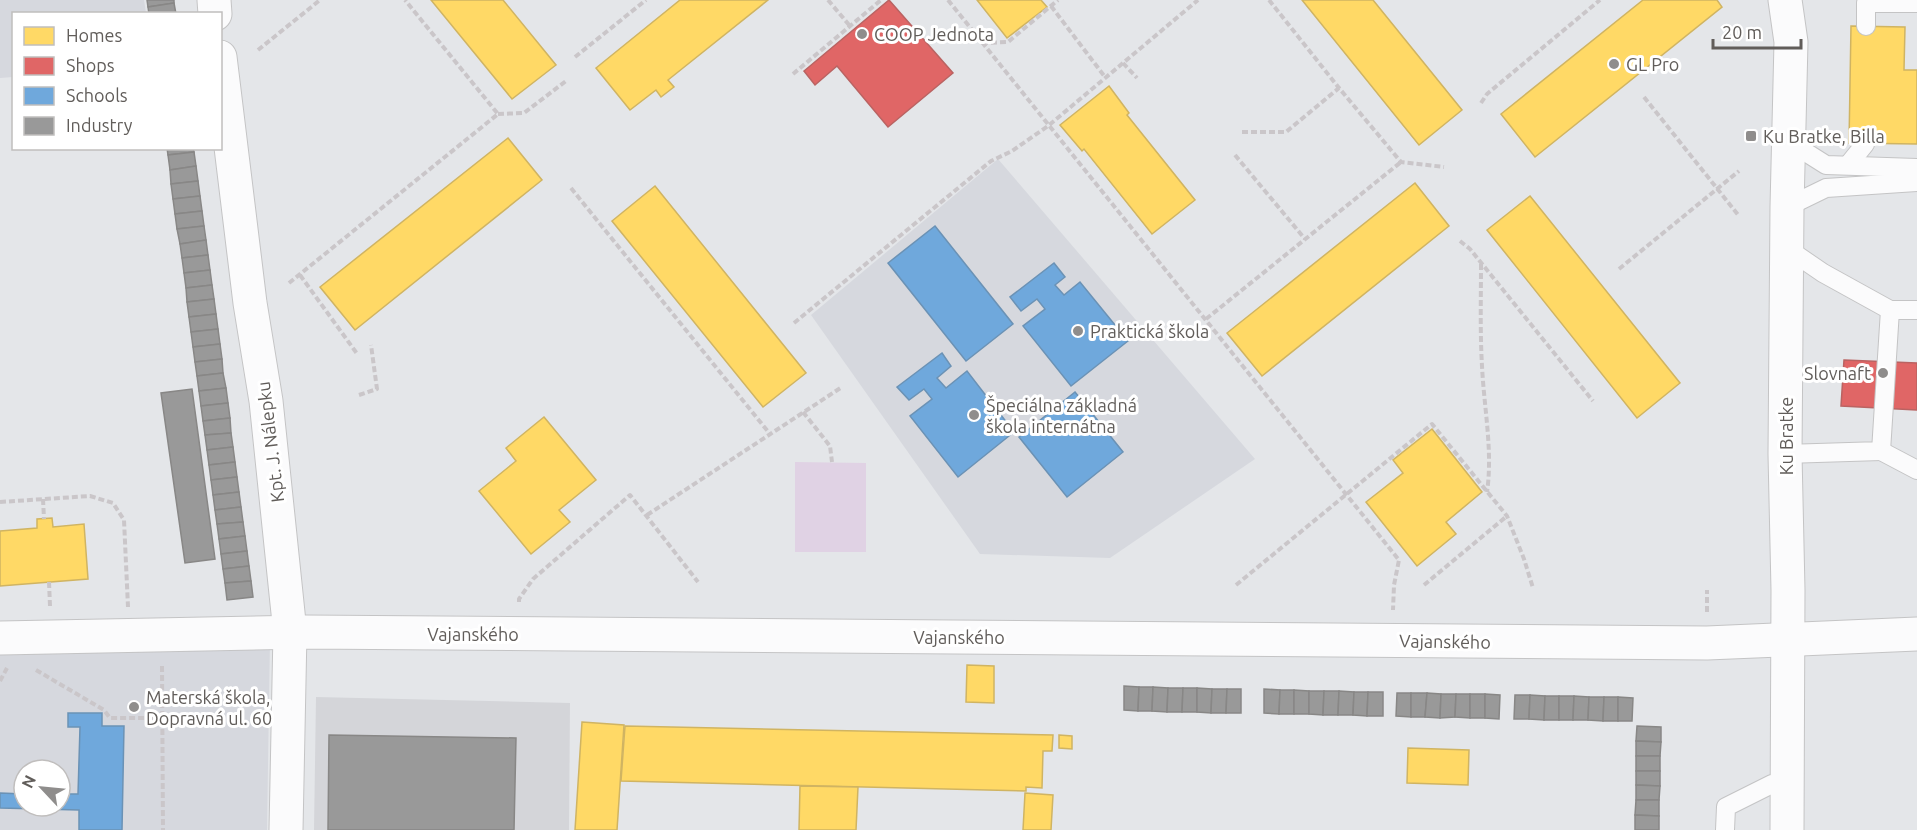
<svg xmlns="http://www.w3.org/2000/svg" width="1917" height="830" font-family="Ubuntu,sans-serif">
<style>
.industrial{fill:#d4d5d9}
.education{fill:#d6d8de;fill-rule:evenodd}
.green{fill:#e0d2e4}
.homes{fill:#ffd966;stroke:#d0b462;stroke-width:1.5}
.shops{fill:#e06666;stroke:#ba6362;stroke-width:1.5}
.schools{fill:#6fa8dc;stroke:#6b92b5;stroke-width:1.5}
.industry{fill:#999;stroke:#888786;stroke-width:1.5}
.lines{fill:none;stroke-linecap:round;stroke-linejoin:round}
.service-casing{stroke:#c4c4c5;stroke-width:20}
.minor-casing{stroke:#c4c4c5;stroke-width:35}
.path{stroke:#cac6c9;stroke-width:4;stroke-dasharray:6 3;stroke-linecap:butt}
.service{stroke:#fbfbfc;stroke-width:18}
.minor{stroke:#fbfbfc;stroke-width:33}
.poi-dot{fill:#8f8d8c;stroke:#fff;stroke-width:2}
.labels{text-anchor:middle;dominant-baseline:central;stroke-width:6;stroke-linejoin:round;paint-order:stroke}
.poi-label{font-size:18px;fill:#615d5a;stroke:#fff;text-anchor:start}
.street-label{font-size:18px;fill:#615d5a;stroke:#fff}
</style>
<rect width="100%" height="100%" fill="#e4e6e9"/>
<!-- industrial -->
<path class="industrial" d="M 316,697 L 570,703 L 569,830 L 314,830 Z"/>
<!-- education -->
<g class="education">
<path d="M 0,0 L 144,0 L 146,13 L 14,14 L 13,77 L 0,78 Z"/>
<path d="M 998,159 L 1255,459 L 1110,558 L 980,554 L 811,315 Z"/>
<path d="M 270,639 L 267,830 L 0,830 L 0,645 ZM 24,770 L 60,770 L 60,806 L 24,806 Z"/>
</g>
<!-- green -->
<path class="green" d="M 795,462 L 866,463 L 866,552 L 795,552 Z"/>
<!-- homes -->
<g class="homes">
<path d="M 431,0 L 503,0 L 556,65 L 512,99 Z"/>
<path d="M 680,0 L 768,0 L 668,80 L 674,87 L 661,97 L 656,90 L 630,110 L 596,68 Z"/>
<path d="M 977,0 L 1041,0 L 1047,7 L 1007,38 Z"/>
<path d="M 1302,0 L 1373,0 L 1462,110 L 1419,145 Z"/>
<path d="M 1643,0 L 1717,0 L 1722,7 L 1535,157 L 1501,114 Z"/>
<path d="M 1851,26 L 1905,27 L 1904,70 L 1917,70 L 1917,144 L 1849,143 Z"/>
<path d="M 1109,86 L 1129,113 L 1127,115 L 1195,200 L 1152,234 L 1084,149 L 1082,151 L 1060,125 Z"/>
<path d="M 508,138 L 542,180 L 355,330 L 320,287 Z"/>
<path d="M 1415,183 L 1449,226 L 1262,376 L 1227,333 Z"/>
<path d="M 655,186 L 806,373 L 763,407 L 612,221 Z"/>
<path d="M 1530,196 L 1680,383 L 1637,418 L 1487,230 Z"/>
<path d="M 544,417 L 596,480 L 559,510 L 570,522 L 531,554 L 479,491 L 516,461 L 506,448 Z"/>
<path d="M 1432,429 L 1482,492 L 1446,522 L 1456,534 L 1417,566 L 1366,502 L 1403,473 L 1393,460 Z"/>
<path d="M 52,518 L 53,527 L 84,524 L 88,579 L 0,586 L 0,531 L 37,528 L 37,519 Z"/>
<path d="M 967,665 L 994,666 L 994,703 L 966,702 Z"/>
<path d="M 582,722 L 624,725 L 617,830 L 575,830 Z"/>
<path d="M 625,726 L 1053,735 L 1052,751 L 1043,751 L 1042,788 L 1026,787 L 1026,791 L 621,781 Z"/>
<path d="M 1059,735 L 1072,736 L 1072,749 L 1059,748 Z"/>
<path d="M 1408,748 L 1469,750 L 1468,785 L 1407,783 Z"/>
<path d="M 800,786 L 858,787 L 856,830 L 799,830 Z"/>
<path d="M 1025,793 L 1053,795 L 1051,830 L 1023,830 Z"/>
</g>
<!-- shops -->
<g class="shops">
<path d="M 889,0 L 953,73 L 888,127 L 837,66 L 815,85 L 804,71 Z"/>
<path d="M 1844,360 L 1917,363 L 1917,410 L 1841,406 Z"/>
</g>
<!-- schools -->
<g class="schools">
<path d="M 935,226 L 1013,324 L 966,361 L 888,263 Z"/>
<path d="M 1054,263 L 1065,277 L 1055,285 L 1064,295 L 1080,282 L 1128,341 L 1071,386 L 1023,326 L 1045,309 L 1037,299 L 1021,311 L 1010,297 Z"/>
<path d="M 942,353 L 951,366 L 937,378 L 946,388 L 967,371 L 1014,432 L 958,477 L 910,416 L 932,399 L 924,389 L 909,400 L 897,387 Z"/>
<path d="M 1075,392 L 1123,452 L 1067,497 L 1019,437 Z"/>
<path d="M 68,713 L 102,713 L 102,726 L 124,726 L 122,830 L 79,830 L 79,810 L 0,808 L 0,793 L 24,794 L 24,806 L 60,806 L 60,794 L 78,794 L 80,727 L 68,727 Z"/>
</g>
<!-- industry -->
<g class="industry">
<path d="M 147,0 L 174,0 L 174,3 L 148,7 Z"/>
<path d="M 174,3 L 176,14 L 149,14 L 148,7 Z"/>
<path d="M 167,148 L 193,148 L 194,152 L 168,155 Z"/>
<path d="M 194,152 L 196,166 L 170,170 L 168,155 Z"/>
<path d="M 196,166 L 198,181 L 171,184 L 170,170 Z"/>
<path d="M 198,181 L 200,196 L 173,199 L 171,184 Z"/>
<path d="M 200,196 L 202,211 L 175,214 L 173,199 Z"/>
<path d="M 202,211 L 204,226 L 177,229 L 175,214 Z"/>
<path d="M 204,226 L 206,240 L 180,244 L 177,229 Z"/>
<path d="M 206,240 L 208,255 L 182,258 L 180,244 Z"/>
<path d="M 208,255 L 210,270 L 184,273 L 182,258 Z"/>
<path d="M 210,270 L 212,285 L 186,288 L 184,273 Z"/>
<path d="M 212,285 L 214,299 L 187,302 L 186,288 Z"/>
<path d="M 214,299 L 216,314 L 189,317 L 187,302 Z"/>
<path d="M 216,314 L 218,329 L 191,332 L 189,317 Z"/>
<path d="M 218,329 L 220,344 L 193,347 L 191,332 Z"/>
<path d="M 220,344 L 222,359 L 195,362 L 193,347 Z"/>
<path d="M 222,359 L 223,373 L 197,376 L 195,362 Z"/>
<path d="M 223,373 L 226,388 L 199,391 L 197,376 Z"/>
<path d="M 226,388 L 228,403 L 201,406 L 199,391 Z"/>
<path d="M 192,389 L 215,559 L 185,563 L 161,393 Z"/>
<path d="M 228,403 L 230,418 L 203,421 L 201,406 Z"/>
<path d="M 230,418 L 231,433 L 205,435 L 203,421 Z"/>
<path d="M 231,433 L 233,447 L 207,450 L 205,435 Z"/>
<path d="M 233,447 L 235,462 L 209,465 L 207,450 Z"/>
<path d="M 235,462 L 237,477 L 211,480 L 209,465 Z"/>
<path d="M 237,477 L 239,492 L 213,495 L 211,480 Z"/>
<path d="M 239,492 L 241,507 L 215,510 L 213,495 Z"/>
<path d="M 241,507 L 243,522 L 217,524 L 215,510 Z"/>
<path d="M 243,522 L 245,536 L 219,539 L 217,524 Z"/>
<path d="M 245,536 L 247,551 L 221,554 L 219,539 Z"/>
<path d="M 247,551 L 249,566 L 223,569 L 221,554 Z"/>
<path d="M 249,566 L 251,581 L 225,583 L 223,569 Z"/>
<path d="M 251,581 L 253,597 L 227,600 L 225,583 Z"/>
<path d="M 1124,686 L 1139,687 L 1138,711 L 1124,710 Z"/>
<path d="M 1139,687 L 1153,687 L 1152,711 L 1138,711 Z"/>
<path d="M 1153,687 L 1168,688 L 1167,712 L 1152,711 Z"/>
<path d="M 1168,688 L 1183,688 L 1182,712 L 1167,712 Z"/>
<path d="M 1183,688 L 1197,688 L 1197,712 L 1182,712 Z"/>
<path d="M 1197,688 L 1212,689 L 1211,713 L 1197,712 Z"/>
<path d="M 1212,689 L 1227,689 L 1226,713 L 1211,713 Z"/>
<path d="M 1227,689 L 1241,689 L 1241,713 L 1226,713 Z"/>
<path d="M 1264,689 L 1280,690 L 1279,714 L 1264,713 Z"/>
<path d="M 1280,690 L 1294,690 L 1294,714 L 1279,714 Z"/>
<path d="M 1294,690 L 1309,691 L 1309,714 L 1294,714 Z"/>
<path d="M 1309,691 L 1324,691 L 1323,715 L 1309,714 Z"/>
<path d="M 1324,691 L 1339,691 L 1338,715 L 1323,715 Z"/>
<path d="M 1339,691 L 1354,692 L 1353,715 L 1338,715 Z"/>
<path d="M 1354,692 L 1368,692 L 1367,716 L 1353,715 Z"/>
<path d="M 1368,692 L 1383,692 L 1383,716 L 1367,716 Z"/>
<path d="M 1397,693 L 1411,693 L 1411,717 L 1396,716 Z"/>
<path d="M 1411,693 L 1427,693 L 1425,717 L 1411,717 Z"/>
<path d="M 1427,693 L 1441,694 L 1440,718 L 1425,717 Z"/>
<path d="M 1441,694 L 1456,694 L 1455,717 L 1440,718 Z"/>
<path d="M 1456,694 L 1470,694 L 1470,718 L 1455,717 Z"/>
<rect x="1470" y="694" width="15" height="24"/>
<path d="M 1485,694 L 1500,695 L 1499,719 L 1485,718 Z"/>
<path d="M 1515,695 L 1530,695 L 1529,719 L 1514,719 Z"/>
<path d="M 1530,695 L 1545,696 L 1544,720 L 1529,719 Z"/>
<path d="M 1545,696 L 1559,696 L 1559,720 L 1544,720 Z"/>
<path d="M 1559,696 L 1574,696 L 1573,720 L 1559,720 Z"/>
<path d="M 1574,696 L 1589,697 L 1588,720 L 1573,720 Z"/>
<path d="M 1589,697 L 1604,697 L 1603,721 L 1588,720 Z"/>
<path d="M 1604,697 L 1618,697 L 1618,721 L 1603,721 Z"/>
<path d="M 1618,697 L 1633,698 L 1632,721 L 1618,721 Z"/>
<path d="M 1637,726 L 1661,727 L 1661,742 L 1636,741 Z"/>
<path d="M 329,735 L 516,738 L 514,830 L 328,830 Z"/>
<path d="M 1636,741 L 1661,742 L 1660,756 L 1636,756 Z"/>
<rect x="1636" y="756" width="24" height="15"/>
<path d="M 1636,771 L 1660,771 L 1660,786 L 1636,785 Z"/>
<path d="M 1636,785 L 1660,786 L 1659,800 L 1636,800 Z"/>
<path d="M 1636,800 L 1659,800 L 1659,816 L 1635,815 Z"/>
<path d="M 1635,815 L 1659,816 L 1659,830 L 1635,830 Z"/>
</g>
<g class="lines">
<!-- service casing -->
<g class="service-casing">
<g id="service">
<path d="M 1866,26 L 1866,3 L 1917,3"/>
<path d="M 1788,141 L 1826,165 L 1917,168"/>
<path d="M 1848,165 L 1865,144"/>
<path d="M 1787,207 L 1826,188 L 1917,182"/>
<path d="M 1890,310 L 1917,310"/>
<path d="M 1881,451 L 1917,470"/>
<path d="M 1785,454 L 1881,451 L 1890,310 L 1823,273 L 1788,249"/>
<path d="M 1725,830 L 1726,807 L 1772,784 L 1787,784"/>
</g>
</g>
<!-- minor casing -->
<g class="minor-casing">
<g id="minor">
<path d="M 214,0 L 215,14"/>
<path d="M 1785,0 L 1791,42 L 1787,207 L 1785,454 L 1788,590 L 1787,830"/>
<path d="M 220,57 L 250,303 L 266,401 L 290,632 L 286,830"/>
<path d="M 0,638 L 305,632 L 1707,643 L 1917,634"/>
</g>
</g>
<!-- path -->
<g class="path">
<path d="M 828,0 L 850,26"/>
<path d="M 948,0 L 1399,560 L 1394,585 L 1393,610"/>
<path d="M 1269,0 L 1339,88"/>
<path d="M 1051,6 L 1105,77"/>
<path d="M 982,43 L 1008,42 L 1058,0"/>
<path d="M 258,50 L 320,0"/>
<path d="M 575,57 L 646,0"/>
<path d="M 1123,63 L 1137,78"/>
<path d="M 793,74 L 881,0"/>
<path d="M 1644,97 L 1739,216"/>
<path d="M 1481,103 L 1487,94 L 1600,0"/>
<path d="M 498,114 L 524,113 L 566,81"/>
<path d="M 1242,132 L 1286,132 L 1339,88 L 1401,162 L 1444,167"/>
<path d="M 1235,155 L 1305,239"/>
<path d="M 571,188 L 770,434"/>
<path d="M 1460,241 L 1470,249 L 1593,401"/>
<path d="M 1481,264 C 1481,298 1480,332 1482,366 C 1484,408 1493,451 1487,492"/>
<path d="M 1619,269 L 1739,171"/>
<path d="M 300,275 L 358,355"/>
<path d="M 289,283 L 498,114 L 405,0"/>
<path d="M 1206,319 L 1401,162"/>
<path d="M 794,323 L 991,161 L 1012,151 L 1048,126 L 1198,0"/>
<path d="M 359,395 L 377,389 L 371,345"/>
<path d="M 803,412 L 830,446 L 832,462"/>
<path d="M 43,499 L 44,519"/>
<path d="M 0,502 L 90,496 L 113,503 L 124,520 L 128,607"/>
<path d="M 647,515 L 842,387"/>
<path d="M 49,582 L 50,606"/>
<path d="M 1236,585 L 1432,424 L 1507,516 L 1524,559 L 1533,588"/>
<path d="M 1424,585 L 1507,516"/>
<path d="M 519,602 L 519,599 L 533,579 L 630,495 L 698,582"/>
<path d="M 1707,612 L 1707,590"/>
<path d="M 162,666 L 163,830"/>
<path d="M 36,670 L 104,710 L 110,718 L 162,718"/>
<path d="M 0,681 L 7,668"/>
</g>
<!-- service -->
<use href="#service" class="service"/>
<!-- minor -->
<use href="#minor" class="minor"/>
</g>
<!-- markers -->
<g class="poi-dot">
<circle cx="862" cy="34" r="6"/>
<circle cx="1614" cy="64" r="6"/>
<rect x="1745" y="130" width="12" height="12" rx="3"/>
<circle cx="1078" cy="331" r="6"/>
<circle cx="1883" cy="373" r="6"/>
<circle cx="974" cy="415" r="6"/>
<circle cx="134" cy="707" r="6"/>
</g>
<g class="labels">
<!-- poi labels -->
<g class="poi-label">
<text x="874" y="34">COOP Jednota</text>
<text x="1626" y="64">GL Pro</text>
<text x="1763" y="136">Ku Bratke, Billa</text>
<text x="1090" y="331">Praktická škola</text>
<text x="1871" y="373" text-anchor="end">Slovnaft</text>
<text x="986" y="405">Špeciálna základná<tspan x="986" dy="21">škola internátna</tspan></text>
<text x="146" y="697">Materská škola,<tspan x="146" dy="21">Dopravná ul. 60</tspan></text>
</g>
<!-- street labels -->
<g class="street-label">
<text transform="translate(1786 436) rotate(-90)">Ku Bratke</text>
<text transform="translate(270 442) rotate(-97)">Kpt. J. Nálepku</text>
<text x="473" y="634">Vajanského</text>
<text x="959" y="637">Vajanského</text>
<text transform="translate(1445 641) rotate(1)">Vajanského</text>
</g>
</g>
<!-- legend -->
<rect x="12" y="12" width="210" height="138" fill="#ffffff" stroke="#c0bebd" stroke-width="1.5"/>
<rect x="24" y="27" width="30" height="18" fill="#ffd966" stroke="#c0bebd" stroke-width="1.5"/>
<text x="66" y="42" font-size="18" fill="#615d5a">Homes</text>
<rect x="24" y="57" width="30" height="18" fill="#e06666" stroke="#c0bebd" stroke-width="1.5"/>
<text x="66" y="72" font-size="18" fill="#615d5a">Shops</text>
<rect x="24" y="87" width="30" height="18" fill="#6fa8dc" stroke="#c0bebd" stroke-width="1.5"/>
<text x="66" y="102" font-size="18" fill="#615d5a">Schools</text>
<rect x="24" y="117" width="30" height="18" fill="#999999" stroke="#c0bebd" stroke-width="1.5"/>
<text x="66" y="132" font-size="18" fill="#615d5a">Industry</text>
<!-- north arrow -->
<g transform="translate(42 788) rotate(296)"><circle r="28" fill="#ffffff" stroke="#c0bebd" stroke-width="1.5"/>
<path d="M0-4.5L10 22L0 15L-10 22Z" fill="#8f8d8c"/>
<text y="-9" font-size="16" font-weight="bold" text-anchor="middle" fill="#615d5a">N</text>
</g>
<!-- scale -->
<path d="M1713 39v9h88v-9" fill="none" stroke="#615d5a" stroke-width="3"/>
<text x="1722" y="39" font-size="18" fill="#615d5a" stroke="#ffffff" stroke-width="4.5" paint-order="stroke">20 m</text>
</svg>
